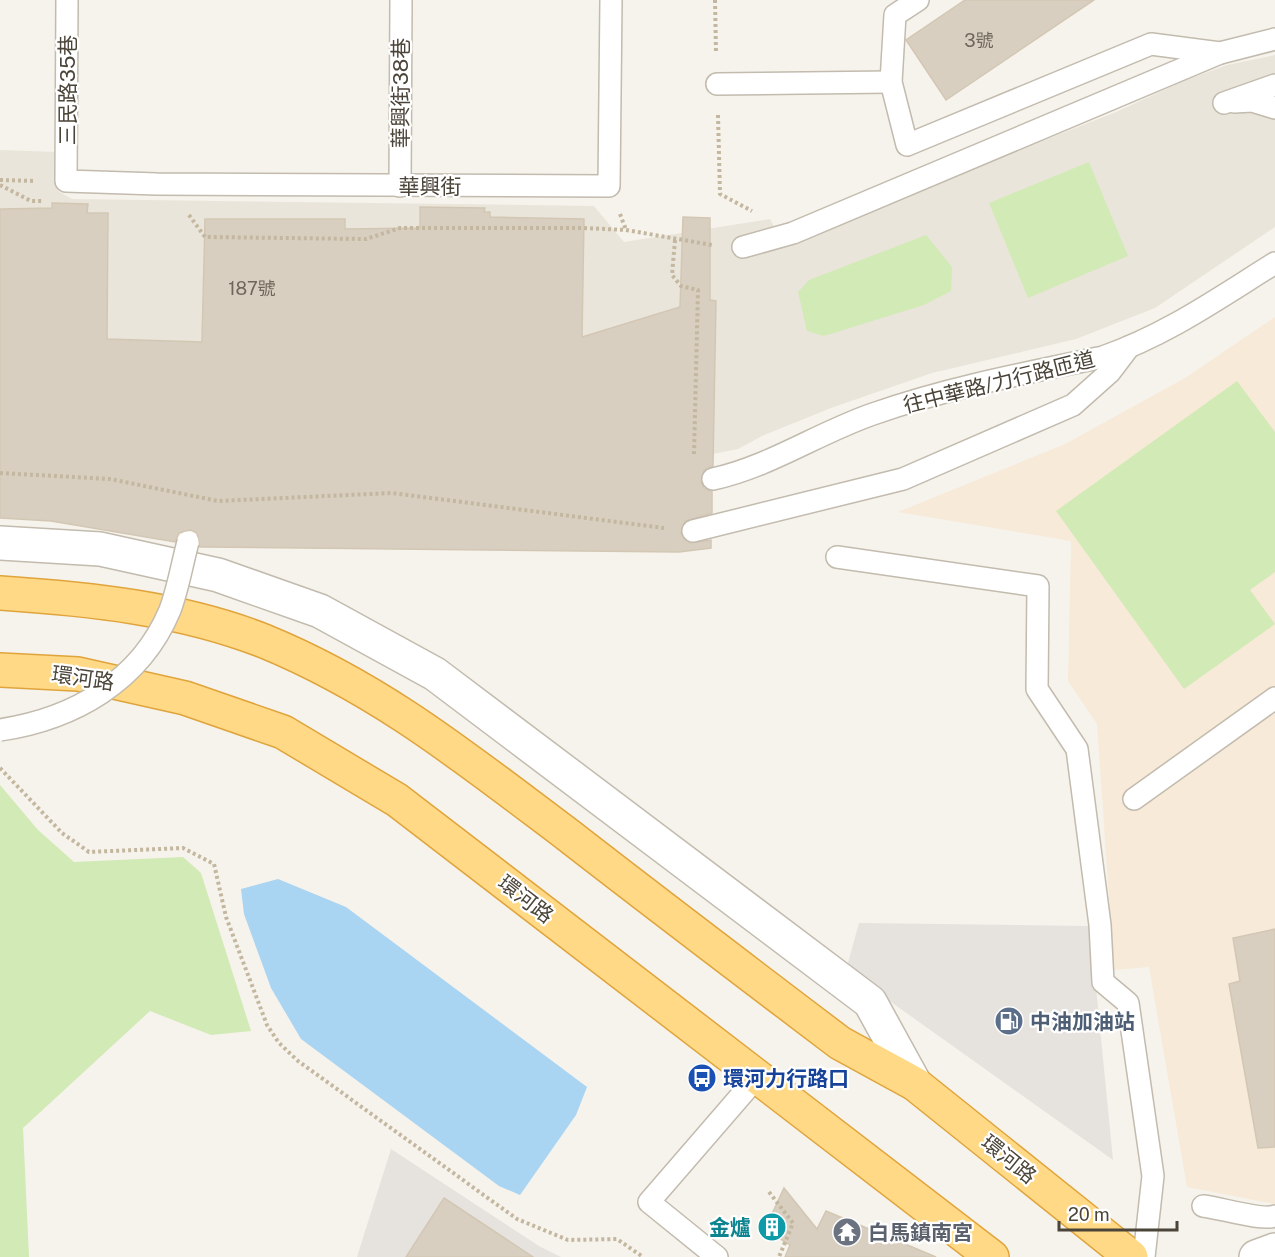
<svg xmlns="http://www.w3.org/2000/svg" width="1275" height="1257" font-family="'Public Sans','Noto Sans TC',sans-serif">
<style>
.residential{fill:#eae5da}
.commercial{fill:#f7ead8}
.industrial{fill:#e6e2dd}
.green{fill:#d2eab5}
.water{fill:#a9d4f2}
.building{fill:#d8cfc1;stroke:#d3c7b4;stroke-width:1.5}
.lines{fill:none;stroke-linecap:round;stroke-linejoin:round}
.service-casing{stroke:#c2bbae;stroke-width:24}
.minor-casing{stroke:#c2bbae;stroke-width:36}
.trunk-casing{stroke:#e0a43c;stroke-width:36}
.path{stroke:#c4b79f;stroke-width:4;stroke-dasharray:3 3;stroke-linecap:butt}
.service{stroke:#fff;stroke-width:21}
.minor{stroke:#fff;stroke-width:33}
.trunk{stroke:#ffd985;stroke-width:33}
.service-bridge-casing{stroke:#c2bbae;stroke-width:24;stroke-linecap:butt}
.service-bridge{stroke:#fff;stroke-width:21}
.labels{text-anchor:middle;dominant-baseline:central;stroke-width:4.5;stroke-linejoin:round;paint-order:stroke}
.number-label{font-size:18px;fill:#6e675b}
.street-label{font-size:21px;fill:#4b4439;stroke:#fff}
.service-label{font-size:21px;font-weight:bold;fill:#4e5e75;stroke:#fff;text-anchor:start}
.transit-label{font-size:21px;font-weight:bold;fill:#164399;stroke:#fff;text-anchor:start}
.culture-label{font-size:21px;font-weight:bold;fill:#0d838f;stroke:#fff;text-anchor:end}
.worship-label{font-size:21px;font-weight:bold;fill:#5b616d;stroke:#fff;text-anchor:start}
</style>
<rect width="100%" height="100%" fill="#f6f3ec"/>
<!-- residential -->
<path class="residential" d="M 1275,55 L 1275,227 L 1155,308 L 1076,339 L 932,373 L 831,408 L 762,436 L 738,449 L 713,454 L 641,343 L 0,369 L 0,150 L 58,152 L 58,191 L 72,199 L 594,206 L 624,242 L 770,219 L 783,243 L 1116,112 L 1186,80 L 1227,65 Z"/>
<!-- commercial -->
<path class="commercial" d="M 1275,317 L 1275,1204 L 1187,1187 L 1149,967 L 1114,970 L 1097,724 L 1068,681 L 1071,541 L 898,512 L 1065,444 L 1185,378 Z"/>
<!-- industrial -->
<g class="industrial">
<path d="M 859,923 L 1090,926 L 1113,1160 L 846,970 Z"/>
<path d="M 391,1149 L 539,1246 L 561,1257 L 357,1257 Z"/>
</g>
<!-- green -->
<g class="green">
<path d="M 1089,162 L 1128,256 L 1028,298 L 989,203 Z"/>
<path d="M 926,235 L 952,267 L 951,291 L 924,305 L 824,336 L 807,331 L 798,292 L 809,280 Z"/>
<path d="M 1237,381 L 1275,432 L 1275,572 L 1250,590 L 1275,624 L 1184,689 L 1056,511 Z"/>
<path d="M 0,785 L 38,830 L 74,862 L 183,857 L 201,873 L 251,1031 L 211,1035 L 150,1011 L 23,1128 L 29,1257 L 0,1257 Z"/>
</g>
<!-- water -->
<path class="water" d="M 278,879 L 346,907 L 587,1087 L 576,1115 L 520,1195 L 499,1186 L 301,1039 L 271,988 L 244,914 L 241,889 Z"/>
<!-- building -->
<g class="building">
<path d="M 965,0 L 1094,0 L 946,100 L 906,40 Z"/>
<path d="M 52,203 L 88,204 L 87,213 L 108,213 L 107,339 L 202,342 L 205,219 L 345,219 L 345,229 L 420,228 L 420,207 L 485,208 L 484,212 L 490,212 L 490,217 L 584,219 L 582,337 L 680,307 L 683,217 L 710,218 L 710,300 L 716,301 L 713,466 L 704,470 L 701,482 L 704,488 L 712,491 L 712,513 L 685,521 L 681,533 L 690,543 L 711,540 L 711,548 L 679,552 L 203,547 L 200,547 L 197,533 L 191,530 L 179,533 L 175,542 L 51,521 L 0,518 L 0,209 L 52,208 Z"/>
<path d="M 1275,929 L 1275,1147 L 1258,1148 L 1229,984 L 1240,981 L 1233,938 Z"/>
<path d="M 784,1188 L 817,1229 L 826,1211 L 936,1257 L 785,1257 L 790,1245 L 765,1229 Z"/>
<path d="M 444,1198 L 533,1257 L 406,1257 Z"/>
</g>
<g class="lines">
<!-- service casing -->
<g class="service-casing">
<g id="service">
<path d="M 67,0 L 66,181 L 157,184 L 609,186 L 611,0"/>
<path d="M 918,0 L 895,15 L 891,82 L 907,145 L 1151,44 L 1220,53"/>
<path d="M 717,84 L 891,82"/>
<path d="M 1234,102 L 1252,101 L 1275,108"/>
<path d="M 1224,103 L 1275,85"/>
<path d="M 400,186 L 401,0"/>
<path d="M 743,247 L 793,233 L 1220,53 L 1275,39"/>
<path d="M 713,479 C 769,467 818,433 873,414 C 947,388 1025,373 1103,357 C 1168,334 1217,299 1275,263"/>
<path d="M 693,531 L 903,479 L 1073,405 L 1110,372 L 1129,347"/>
<path d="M 837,557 L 1038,586 L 1037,689 L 1077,749 L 1100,925 L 1103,982 L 1128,1003 L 1153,1176 L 1144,1257"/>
<path d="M 1134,799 L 1275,698"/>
<path d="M 1203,1206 C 1221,1208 1262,1221 1275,1216"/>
<path d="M 717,1257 L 649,1202 L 757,1077"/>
</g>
</g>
<!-- minor casing -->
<g class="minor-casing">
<g id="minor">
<path d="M 0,543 L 100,549 L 218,575 L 320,611 L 435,674 L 870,1002 L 915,1084"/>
<path d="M 1256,1257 L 1275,1250"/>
</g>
</g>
<!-- trunk casing -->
<g class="trunk-casing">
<g id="trunk">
<path d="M 0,593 C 89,599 180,608 264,641 C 381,689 468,760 568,835 C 658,905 749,974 840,1043 L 915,1084 L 1131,1257"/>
<path d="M 0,670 L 78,674 L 185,698 L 283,732 L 397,800 L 992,1257"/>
</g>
</g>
<!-- path -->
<g class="path">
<path d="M 715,0 L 716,53"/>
<path d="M 718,115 L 720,194 L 752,211"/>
<path d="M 0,180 L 36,181"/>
<path d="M 0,185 L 31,201 L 43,201"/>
<path d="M 620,214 L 626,230"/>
<path d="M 189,215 L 205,237 L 366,239 L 400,228 L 584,228 L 626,230 L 712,245"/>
<path d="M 675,240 L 672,275 L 681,286 L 698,290 L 694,454"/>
<path d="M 0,473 L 110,479 L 218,501 L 392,493 L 664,528"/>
<path d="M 0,768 L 62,833 L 89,852 L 183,848 L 214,864 L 226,917 L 267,1025 L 279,1043 L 298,1061 L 517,1219 L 568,1240 L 617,1239 L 643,1257"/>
<path d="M 769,1192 L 793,1223 L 779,1257"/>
</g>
<!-- service -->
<use href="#service" class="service"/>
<!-- minor -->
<use href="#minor" class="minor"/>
<!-- trunk -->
<use href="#trunk" class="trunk"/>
<!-- service-bridge casing -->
<g class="service-bridge-casing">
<path id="service-bridge" d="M 0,730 C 73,719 140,682 170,610 C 178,589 182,564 188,542"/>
</g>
<!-- service-bridge -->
<use href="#service-bridge" class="service-bridge"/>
</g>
<!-- icons -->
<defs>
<g id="fuel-disc" transform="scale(1.5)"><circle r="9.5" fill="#5c6f8a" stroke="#fff"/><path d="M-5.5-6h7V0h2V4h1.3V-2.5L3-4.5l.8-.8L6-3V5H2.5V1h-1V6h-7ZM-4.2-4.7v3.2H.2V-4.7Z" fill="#fff"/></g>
<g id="bus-disc" transform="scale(1.5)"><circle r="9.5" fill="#1a4fb4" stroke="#fff"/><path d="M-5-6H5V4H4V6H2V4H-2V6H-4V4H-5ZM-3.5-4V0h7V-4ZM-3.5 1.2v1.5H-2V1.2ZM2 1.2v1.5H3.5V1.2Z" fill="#fff"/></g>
<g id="building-disc" transform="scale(1.5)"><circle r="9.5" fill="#0f9aa8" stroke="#fff"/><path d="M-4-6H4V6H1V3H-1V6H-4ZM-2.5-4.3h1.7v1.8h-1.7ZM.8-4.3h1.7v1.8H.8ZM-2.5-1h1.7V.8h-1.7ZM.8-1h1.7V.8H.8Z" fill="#fff"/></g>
<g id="temple-disc" transform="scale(1.5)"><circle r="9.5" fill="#6b7280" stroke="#fff"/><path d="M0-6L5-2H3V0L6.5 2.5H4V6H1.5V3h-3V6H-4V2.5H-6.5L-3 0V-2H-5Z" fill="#fff"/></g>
</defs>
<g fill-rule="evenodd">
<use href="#fuel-disc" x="1009" y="1021"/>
<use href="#bus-disc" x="702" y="1078"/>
<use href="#building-disc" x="772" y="1227"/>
<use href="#temple-disc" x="847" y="1232"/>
</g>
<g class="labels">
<!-- number labels -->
<g class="number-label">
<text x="979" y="40">3號</text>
<text x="252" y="288">187號</text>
</g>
<!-- street labels -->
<g class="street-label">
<text transform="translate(67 90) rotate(-90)">三民路35巷</text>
<text transform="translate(400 93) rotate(-90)">華興街38巷</text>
<text x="430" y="186">華興街</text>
<text transform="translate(999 382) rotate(-14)">往中華路/力行路匝道</text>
<text transform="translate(83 678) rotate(8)">環河路</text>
<text transform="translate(526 899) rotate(38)">環河路</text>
<text transform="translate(1009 1159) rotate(39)">環河路</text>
</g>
<!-- service labels -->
<g class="service-label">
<text x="1030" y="1021">中油加油站</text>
</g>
<!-- transit labels -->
<g class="transit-label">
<text x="723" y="1078">環河力行路口</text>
</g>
<!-- culture labels -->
<g class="culture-label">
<text x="751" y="1227">金爐</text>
</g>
<!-- worship labels -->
<g class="worship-label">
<text x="868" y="1232">白馬鎮南宮</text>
</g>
</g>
<!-- scale -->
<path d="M1059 1221v9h118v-9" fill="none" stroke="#4b4439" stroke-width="3"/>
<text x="1068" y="1221" font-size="18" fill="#4b4439" stroke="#ffffff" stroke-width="4.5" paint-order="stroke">20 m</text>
</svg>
